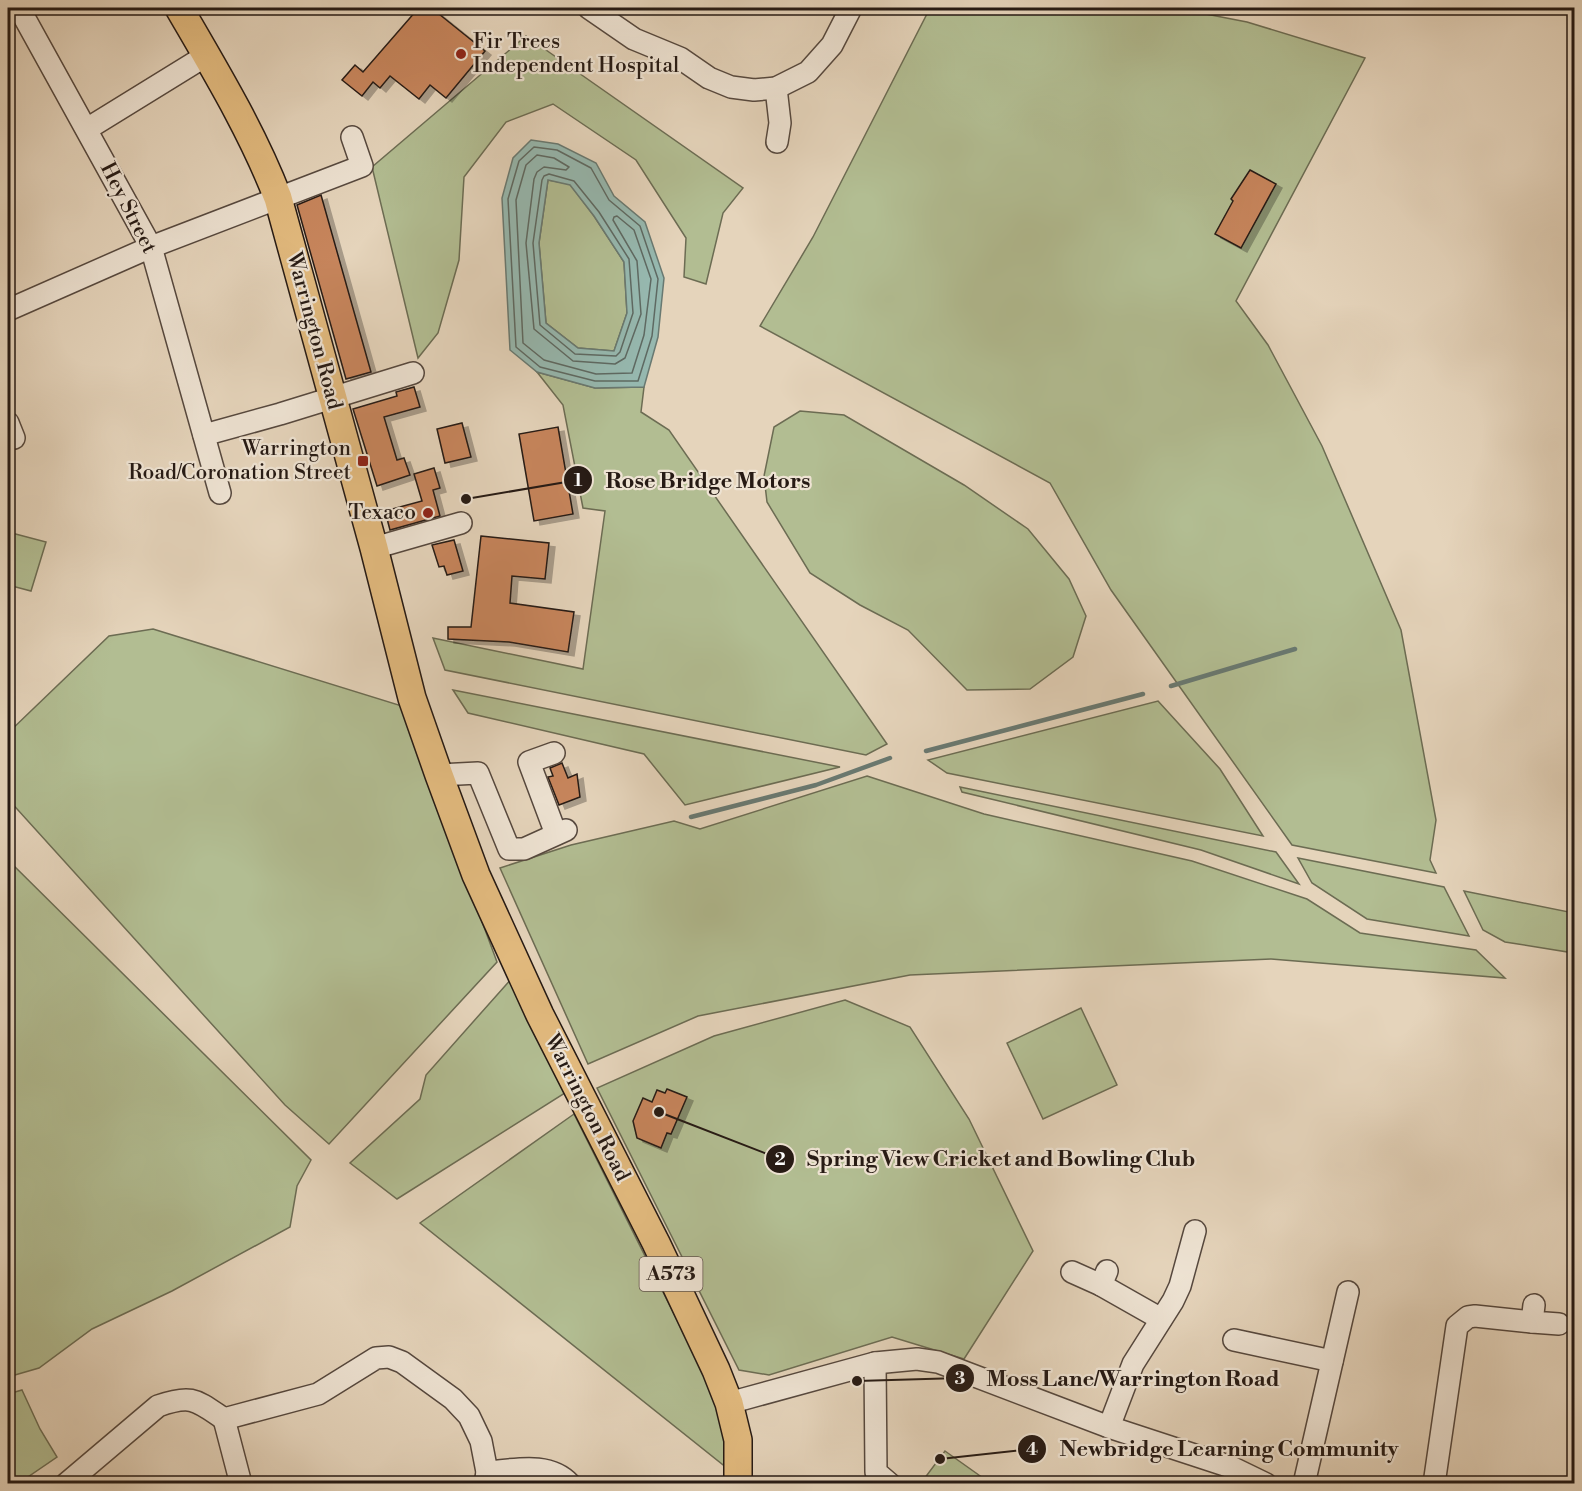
<svg xmlns="http://www.w3.org/2000/svg" width="1582" height="1491" font-family="'Libre Bodoni',serif">
<style>
.green{fill:#b2bd92;stroke:#6c6c53;stroke-width:1.5}
.water{fill:#96b8af;stroke:#697971;stroke-width:1.5;fill-rule:evenodd}
.lines{fill:none;stroke-linecap:round;stroke-linejoin:round}
.shore{stroke:#5e6962;stroke-width:1.5}
.stream{stroke:#697971;stroke-width:4.5}
.building{fill:#c7855c;stroke:#261a14;stroke-width:1.5;filter:url(#shadow)}
.minor-casing{stroke:#56483e;stroke-width:24}
.major-casing{stroke:#261a14;stroke-width:30}
.minor{stroke:#eee3d3;stroke-width:21}
.major{stroke:#e2ba7e;stroke-width:27}
.poi-dot{fill:#8f2418;stroke:#eee3d3;stroke-width:2}
.labels{text-anchor:middle;dominant-baseline:central;stroke-width:4.5;stroke-linejoin:round;paint-order:stroke}
.shield{fill:#eee3d3;stroke:#62564d;stroke-width:1.5}
.shield-label{font-size:20px;font-weight:bold;fill:#261a14}
.poi-label{font-size:21px;fill:#261a14;stroke:#eee3d3;text-anchor:end}
.street-label{font-size:21px;fill:#261a14;stroke:#eee3d3}
.leader{fill:none;stroke:#261a14;stroke-width:2}
.callout-dot{fill:#261a14;stroke:#eee3d3;stroke-width:2}
.mark-label{font-size:18px;text-anchor:middle;font-weight:bold;fill:#fff}
.callout-label{font-size:22px;text-anchor:middle;font-weight:bold;fill:#261a14;stroke:#eee3d3;stroke-width:4.5;stroke-linejoin:round;paint-order:stroke}
</style>
<defs>
<filter id="shadow"><feDropShadow dx="6" dy="4" stdDeviation="0" flood-color="#0004"/></filter>
</defs>
<rect width="100%" height="100%" fill="#e5d4bb"/>
<filter id="stains"><feTurbulence type="fractalNoise" baseFrequency=".00333" numOctaves="4"/><feColorMatrix values="0 0 0 0 .2 0 0 0 0 .09 0 0 0 0 .02 0 0 0 .5 -.17"/></filter>
<radialGradient id="worn" r=".72"><stop offset=".6" stop-color="#630" stop-opacity="0"/><stop offset="1" stop-color="#630" stop-opacity=".3"/></radialGradient>
<!-- green -->
<g class="green">
<path d="M 930,8 L 1175,8 L 1247,22 L 1365,58 L 1236,301 L 1268,345 L 1322,446 L 1401,630 L 1436,820 L 1430,860 L 1436,873 L 1292,845 L 1111,590 L 1050,483 L 760,326 L 813,237 Z"/>
<path d="M 526,36 L 743,188 L 723,213 L 706,284 L 684,277 L 686,238 L 636,160 L 553,104 L 506,122 L 464,177 L 459,260 L 438,333 L 418,358 L 372,167 Z"/>
<path d="M 548,180 L 570,184 L 594,216 L 624,262 L 627,313 L 614,351 L 578,348 L 546,323 L 539,243 Z"/>
<path d="M 537,372 L 595,388 L 644,387 L 641,412 L 669,430 L 887,744 L 866,755 L 445,670 L 433,638 L 583,669 L 605,511 L 583,508 L 563,405 Z"/>
<path d="M 800,411 L 844,415 L 964,485 L 1028,529 L 1069,579 L 1086,616 L 1073,657 L 1030,689 L 967,690 L 908,630 L 860,605 L 810,573 L 767,502 L 764,476 L 774,427 Z"/>
<path d="M 8,532 L 46,542 L 31,591 L 8,585 Z"/>
<path d="M 153,629 L 402,706 L 497,962 L 329,1144 L 285,1105 L 8,799 L 8,733 L 109,636 Z"/>
<path d="M 453,690 L 840,767 L 685,805 L 644,754 L 468,713 Z"/>
<path d="M 1158,701 L 1220,769 L 1263,836 L 947,773 L 928,760 Z"/>
<path d="M 867,776 L 984,814 L 1192,861 L 1307,899 L 1360,933 L 1476,950 L 1505,978 L 1271,959 L 910,975 L 698,1016 L 588,1064 L 500,868 L 571,845 L 674,821 L 700,829 Z"/>
<path d="M 960,787 L 1276,852 L 1299,884 L 1201,850 L 962,792 Z"/>
<path d="M 1298,858 L 1444,887 L 1469,936 L 1367,919 L 1312,883 Z"/>
<path d="M 8,860 L 311,1160 L 297,1186 L 290,1227 L 172,1291 L 92,1329 L 39,1368 L 8,1377 Z"/>
<path d="M 1464,891 L 1574,913 L 1574,953 L 1505,942 L 1483,930 Z"/>
<path d="M 512,978 L 565,1093 L 397,1199 L 350,1163 L 420,1099 L 426,1075 Z"/>
<path d="M 845,1000 L 910,1027 L 969,1119 L 1033,1251 L 964,1359 L 892,1337 L 769,1375 L 739,1370 L 597,1088 L 714,1036 Z"/>
<path d="M 1081,1008 L 1117,1085 L 1043,1119 L 1007,1043 Z"/>
<path d="M 574,1114 L 720,1406 L 727,1468 L 420,1223 Z"/>
<path d="M 22,1390 L 40,1429 L 57,1457 L 19,1483 L 8,1483 L 8,1394 Z"/>
<path d="M 945,1451 L 990,1483 L 921,1483 Z"/>
</g>
<!-- water -->
<path class="water" d="M 531,140 L 558,144 L 596,163 L 614,196 L 645,222 L 664,278 L 658,337 L 644,387 L 595,388 L 537,372 L 510,350 L 502,198 L 513,158 ZM 548,180 L 570,185 L 594,216 L 624,262 L 627,313 L 614,351 L 578,348 L 546,323 L 539,243 Z"/>
<g class="lines">
<!-- shore -->
<g class="shore">
<path d="M 534,147 L 557,150 L 591,168 L 609,200 L 640,226 L 658,279 L 652,336 L 638,381 L 595,381 L 540,367 L 516,347 L 508,199 L 519,161 Z"/>
<path d="M 537,155 L 554,158 L 569,167 L 566,170 L 544,167 L 537,172 L 534,179 L 526,243 L 534,329 L 573,361 L 615,364 L 625,358 L 641,314 L 637,261 L 613,220 L 614,217 L 617,216 L 634,230 L 651,279 L 644,335 L 632,373 L 596,374 L 544,360 L 523,343 L 516,200 L 526,165 Z"/>
<path d="M 549,174 L 574,181 L 599,212 L 629,259 L 633,313 L 620,352 L 616,356 L 575,354 L 540,325 L 533,243 L 542,180 L 544,176 Z"/>
</g>
<!-- stream -->
<g class="stream">
<path d="M 1171,686 L 1295,649"/>
<path d="M 926,751 L 1143,694"/>
<path d="M 691,817 L 816,785 L 890,758"/>
</g>
</g>
<!-- building -->
<g class="building">
<path d="M 434,10 L 485,51 L 446,98 L 430,85 L 419,99 L 390,76 L 380,88 L 373,82 L 362,96 L 342,80 L 355,65 L 363,72 L 416,11 Z"/>
<path d="M 1250,170 L 1276,184 L 1241,248 L 1215,234 L 1233,201 L 1231,199 Z"/>
<path d="M 321,195 L 371,372 L 346,379 L 297,205 Z"/>
<path d="M 414,387 L 420,407 L 384,417 L 397,460 L 404,458 L 410,475 L 377,486 L 353,409 L 397,396 L 396,392 Z"/>
<path d="M 462,423 L 471,457 L 445,463 L 437,429 Z"/>
<path d="M 558,427 L 573,514 L 534,521 L 519,434 Z"/>
<path d="M 434,468 L 440,488 L 433,490 L 440,516 L 390,530 L 385,511 L 422,501 L 414,474 Z"/>
<path d="M 481,536 L 549,543 L 545,579 L 512,576 L 510,603 L 574,612 L 568,652 L 509,642 L 448,639 L 448,627 L 471,627 Z"/>
<path d="M 454,540 L 463,571 L 447,575 L 444,566 L 439,567 L 432,545 Z"/>
<path d="M 562,763 L 568,778 L 577,774 L 580,797 L 559,805 L 548,777 L 553,776 L 550,768 Z"/>
<path d="M 667,1089 L 687,1097 L 671,1134 L 667,1133 L 661,1148 L 637,1138 L 633,1121 L 643,1098 L 652,1102 L 657,1090 L 665,1093 Z"/>
</g>
<g class="lines">
<!-- minor casing -->
<g class="minor-casing">
<g id="minor">
<path d="M 19,8 L 151,247 L 220,493"/>
<path d="M 589,8 L 634,39 L 680,58 L 709,78 L 731,87 L 754,90 L 776,88 L 808,72 L 832,45 L 851,8"/>
<path d="M 776,88 L 780,123 L 777,142"/>
<path d="M 87,129 L 207,55"/>
<path d="M 8,310 L 151,247 L 362,166 L 352,137"/>
<path d="M 8,423 L 14,438"/>
<path d="M 204,435 L 280,414 L 413,373"/>
<path d="M 374,548 L 461,523"/>
<path d="M 554,753 L 529,762 L 556,834"/>
<path d="M 439,775 L 478,773 L 509,849 L 524,849 L 566,830"/>
<path d="M 1072,1272 L 1101,1285 L 1107,1271"/>
<path d="M 1101,1285 L 1161,1319"/>
<path d="M 1534,1305 L 1532,1322 L 1559,1324"/>
<path d="M 1234,1340 L 1332,1361"/>
<path d="M 875,1363 L 876,1472 L 890,1484"/>
<path d="M 729,1403 L 875,1363 L 917,1359 L 938,1362 L 1109,1427 L 1231,1467 L 1266,1484"/>
<path d="M 224,1419 L 241,1484"/>
<path d="M 1109,1427 L 1133,1364 L 1173,1301 L 1180,1286 L 1195,1231"/>
<path d="M 487,1472 C 514,1470 549,1461 570,1484"/>
<path d="M 66,1484 L 158,1406 C 192,1394 196,1400 224,1419 L 318,1394 L 376,1358 L 389,1357 L 402,1362 L 453,1399 L 469,1416 L 481,1441 L 487,1472 L 485,1484"/>
<path d="M 1304,1484 L 1348,1292"/>
<path d="M 1434,1484 L 1457,1326 L 1468,1317 L 1475,1316 L 1532,1322"/>
</g>
</g>
<!-- major casing -->
<g class="major-casing">
<path id="major" d="M 179,8 C 215,70 252,131 278,198 L 374,548 L 412,698 L 439,775 L 476,875 L 540,1015 L 656,1243 L 716,1370 L 729,1403 L 738,1440 L 738,1484"/>
</g>
<!-- minor -->
<use href="#minor" class="minor"/>
<!-- major -->
<use href="#major" class="major"/>
</g>
<!-- markers -->
<g class="poi-dot">
<circle cx="461" cy="54" r="6"/>
<rect x="357" y="455" width="12" height="12" rx="3"/>
<circle cx="428" cy="513" r="6"/>
</g>
<g class="labels">
<!-- shield labels -->
<rect class="shield" x="639.5" y="1257" width="63" height="34" rx="4.5"/>
<g class="shield-label">
<text x="671" y="1274">A573</text>
</g>
<!-- poi labels -->
<g class="poi-label">
<text x="473" y="42" text-anchor="start">Fir Trees<tspan x="473" dy="24">Independent Hospital</tspan></text>
<text x="351" y="449">Warrington<tspan x="351" dy="24">Road/Coronation Street</tspan></text>
<text x="416" y="513">Texaco</text>
</g>
<!-- street labels -->
<g class="street-label">
<text transform="translate(128 208) rotate(63)">Hey Street</text>
<text transform="translate(314 331) rotate(75)">Warrington Road</text>
<text transform="translate(587 1108) rotate(63)">Warrington Road</text>
</g>
</g>
<!-- callouts -->
<path class="leader" d="M466 499L578 480M659 1112L780 1159M857 1381L960 1378M940 1459L1032 1449"/>
<g class="callout-dot">
<circle cx="466" cy="499" r="6"/>
<circle cx="659" cy="1112" r="6"/>
<circle cx="857" cy="1381" r="6"/>
<circle cx="940" cy="1459" r="6"/>
<circle cx="578" cy="480" r="15"/>
<circle cx="780" cy="1159" r="15"/>
<circle cx="960" cy="1378" r="15"/>
<circle cx="1032" cy="1449" r="15"/>
</g>
<g class="mark-label">
<text x="578" y="486">1</text>
<text x="780" y="1165">2</text>
<text x="960" y="1384">3</text>
<text x="1032" y="1455">4</text>
</g>
<g class="callout-label">
<text x="708" y="488">Rose Bridge Motors</text>
<text x="1001" y="1166">Spring View Cricket and Bowling Club</text>
<text x="1133" y="1386">Moss Lane/Warrington Road</text>
<text x="1229" y="1456">Newbridge Learning Community</text>
</g>
<!-- margin -->
<rect width="1582" height="1491" fill="none" stroke="#e5d4bb" stroke-width="30"/>
<rect x="9" y="9" width="1564" height="1473" fill="none" stroke="#261a14" stroke-width="3"/>
<rect x="15" y="15" width="1552" height="1461" fill="none" stroke="#261a14" stroke-width="1.5"/>
<rect width="100%" height="100%" filter="url(#stains)"/>
<rect width="100%" height="100%" fill="url(#worn)"/>
</svg>
